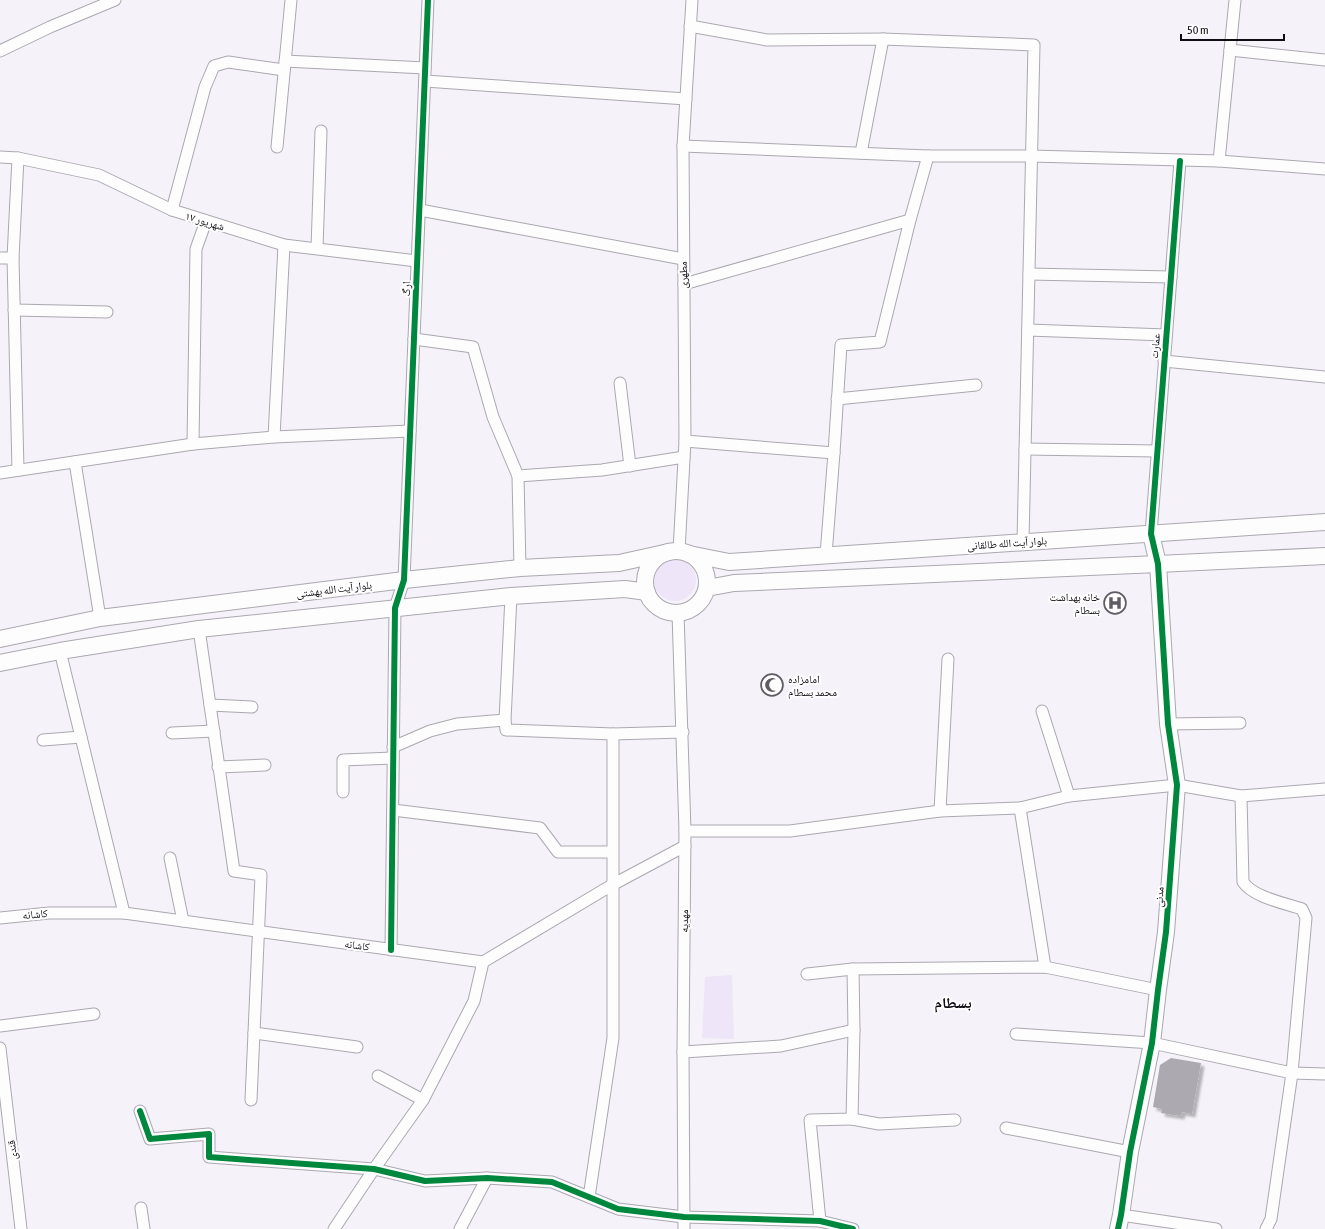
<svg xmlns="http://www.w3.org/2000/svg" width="1325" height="1229" font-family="'Asap Condensed','Noto Naskh Arabic',sans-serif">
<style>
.green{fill:#eee5f8}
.building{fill:#aca9b0;filter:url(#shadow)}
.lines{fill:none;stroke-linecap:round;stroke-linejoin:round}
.street-casing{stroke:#aba8af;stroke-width:13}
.secondary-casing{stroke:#aba8af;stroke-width:18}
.street{stroke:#fefdfe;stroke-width:11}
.secondary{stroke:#fefdfe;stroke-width:16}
.cycleway-casing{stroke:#fff;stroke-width:8}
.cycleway{stroke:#00873e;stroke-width:6}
.labels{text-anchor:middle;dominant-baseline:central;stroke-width:4;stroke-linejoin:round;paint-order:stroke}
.street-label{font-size:11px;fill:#0f0c12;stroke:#fff}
.poi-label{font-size:11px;fill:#0f0c12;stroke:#fff;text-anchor:end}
.district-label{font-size:15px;font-weight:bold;fill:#0f0c12;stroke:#fff}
</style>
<defs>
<filter id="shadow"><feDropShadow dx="3.5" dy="3.5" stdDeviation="1" flood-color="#0004"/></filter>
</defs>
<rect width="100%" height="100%" fill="#f5f2f9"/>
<!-- green -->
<g class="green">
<circle cx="675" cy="580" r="21"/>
<path d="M 732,975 L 734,1039 L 702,1038 L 705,977 Z"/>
</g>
<!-- building -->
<path class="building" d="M 1171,1058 L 1201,1063 L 1192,1114 L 1182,1112 L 1181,1116 L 1161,1113 L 1162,1109 L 1153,1107 L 1160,1065 Z"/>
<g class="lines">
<!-- street casing -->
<g class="street-casing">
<g id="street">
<path d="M 690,26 L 767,40 L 883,39 L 1034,45 L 1023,542"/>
<path d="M 1230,50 L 1325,60"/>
<path d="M 0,51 L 50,27 L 115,0"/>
<path d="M 285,61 L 425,68"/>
<path d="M 425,81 L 686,99"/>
<path d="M 683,146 L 928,156 L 1031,156 L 1219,161 L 1325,169"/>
<path d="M 277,147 L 291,0"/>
<path d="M 861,153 L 883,39"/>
<path d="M 0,157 L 18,158 L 99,175 L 172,210 L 284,245 L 417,261"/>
<path d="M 1219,161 L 1235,0"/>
<path d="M 172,210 L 205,87 L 214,66 L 228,62 L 284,70"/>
<path d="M 420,210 L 683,259"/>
<path d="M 317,248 L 321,131"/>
<path d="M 0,258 L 13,258"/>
<path d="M 1029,274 L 1171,277"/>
<path d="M 684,284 L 910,220"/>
<path d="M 14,310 L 107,312"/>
<path d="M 1028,330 L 1166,335"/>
<path d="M 414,339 L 473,347 L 493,417 L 518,476 L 520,568"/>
<path d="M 1164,361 L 1325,377"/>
<path d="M 620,383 L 630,466"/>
<path d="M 837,399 L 976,385"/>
<path d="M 274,437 L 284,245"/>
<path d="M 685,441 L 834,453"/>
<path d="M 193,444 L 196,249 L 206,221"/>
<path d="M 1025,449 L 1157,451"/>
<path d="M 75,462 L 100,618"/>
<path d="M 18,470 L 13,258 L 18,158"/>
<path d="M 0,473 L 193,444 L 274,437 L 410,431"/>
<path d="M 518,476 L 602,470 L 684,457"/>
<path d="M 1151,534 L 1180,161"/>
<path d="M 679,551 L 685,441 L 683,146 L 692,0"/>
<path d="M 826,555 L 834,453 L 841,345 L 880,342 L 910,220 L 928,156"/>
<path d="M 511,596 L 505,720 L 506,730 L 613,734 L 683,732"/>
<path d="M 678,613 L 685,831 L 683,1052 L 684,1229"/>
<path d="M 199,629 L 234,871 L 261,875 L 251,1100"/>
<path d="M 60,651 L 124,913"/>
<path d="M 210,705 L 252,707"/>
<path d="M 1042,711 L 1069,796"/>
<path d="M 1168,724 L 1240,723"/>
<path d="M 172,733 L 214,731"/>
<path d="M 43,740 L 81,737"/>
<path d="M 393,747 L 430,731 L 457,724 L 505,720"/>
<path d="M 218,767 L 265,765"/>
<path d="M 343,792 L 343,760 L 393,758"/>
<path d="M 1241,796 L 1243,882 C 1253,897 1284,903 1302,909 L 1306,918 L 1292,1073 L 1271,1219 L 1266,1229"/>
<path d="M 1020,808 L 1045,967"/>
<path d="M 393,810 L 540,828 L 558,852 L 612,852"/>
<path d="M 940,811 L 948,659"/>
<path d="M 685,831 L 790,831 L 940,811 L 1020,808 L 1069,796 L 1177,785 L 1241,796 L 1325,789"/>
<path d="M 170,858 L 183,921"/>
<path d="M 0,918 L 49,913 L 124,913 L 483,962 L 612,885 L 685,846"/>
<path d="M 391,950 L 395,608 L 404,580 L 428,0"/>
<path d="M 807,974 L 853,969 L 1045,967 L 1158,990"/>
<path d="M 0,1026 L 94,1014"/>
<path d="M 254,1033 L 357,1047"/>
<path d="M 1016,1034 L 1152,1043 L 1292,1073 L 1325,1074"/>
<path d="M 0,1048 L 21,1229"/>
<path d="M 683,1052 L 781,1046 L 854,1030"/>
<path d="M 378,1076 L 423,1100"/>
<path d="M 140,1111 L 150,1139 L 209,1134 L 209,1157 L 374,1169 L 425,1181 L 487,1178 L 552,1182 L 618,1209 L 684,1217 L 820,1221 L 853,1229"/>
<path d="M 852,1119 L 879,1124 L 955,1120"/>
<path d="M 1006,1128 L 1130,1152"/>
<path d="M 589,1197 L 613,1038 L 613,734"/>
<path d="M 141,1208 L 144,1229"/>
<path d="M 1121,1215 L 1216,1229"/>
<path d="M 820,1221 L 810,1120 L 852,1119 L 854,1030 L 853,969"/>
<path d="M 334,1229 L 374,1169 L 423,1100 L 474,1001 L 483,962"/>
<path d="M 460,1229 L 487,1178"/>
</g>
</g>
<!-- secondary casing -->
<g class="secondary-casing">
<g id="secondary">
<circle cx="676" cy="582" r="31"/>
<path d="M 689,554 L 729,562 L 1325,522"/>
<path d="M 707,588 L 734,583 L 1158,564 L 1325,556"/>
<path d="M 0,639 L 100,618 L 404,580 L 520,568 L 619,563 L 669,552"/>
<path d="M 0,663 L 60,651 L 199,629 L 511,596 L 625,589 L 647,592"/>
<path d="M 1118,1229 L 1121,1215 L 1130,1152 L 1152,1043 L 1158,990 L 1166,932 L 1177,785 L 1168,724 L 1158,564 L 1151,534"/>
</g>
</g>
<!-- street -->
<use href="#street" class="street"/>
<!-- secondary -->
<use href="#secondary" class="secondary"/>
<!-- cycleway casing -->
<g class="cycleway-casing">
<g id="cycleway">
<path d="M 391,950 L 395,608 L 404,580 L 428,0"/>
<path d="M 140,1111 L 150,1139 L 209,1134 L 209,1157 L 374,1169 L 425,1181 L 487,1178 L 552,1182 L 618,1209 L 684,1217 L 820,1221 L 853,1229"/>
<path d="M 1118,1229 L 1121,1215 L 1130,1152 L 1152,1043 L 1158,990 L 1166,932 L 1177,785 L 1168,724 L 1158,564 L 1151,534 L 1180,161"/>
</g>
</g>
<!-- cycleway -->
<use href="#cycleway" class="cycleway"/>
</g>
<!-- icons -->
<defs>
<g id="hospital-ring" transform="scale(1.15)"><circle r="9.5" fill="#fff" stroke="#605c63" stroke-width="1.5"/><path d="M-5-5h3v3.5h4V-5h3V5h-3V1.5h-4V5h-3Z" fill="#605c63"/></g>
<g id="mosque-ring" transform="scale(1.15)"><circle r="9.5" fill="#fff" stroke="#605c63" stroke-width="1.5"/><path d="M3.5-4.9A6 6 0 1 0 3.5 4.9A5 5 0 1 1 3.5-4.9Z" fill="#605c63"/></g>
</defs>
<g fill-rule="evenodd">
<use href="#hospital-ring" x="1115" y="603"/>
<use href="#mosque-ring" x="772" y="685"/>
</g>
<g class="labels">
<!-- street labels -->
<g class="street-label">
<text transform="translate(205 221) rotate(17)">۱۷ شهریور</text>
<text transform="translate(683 275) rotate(-91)">مطهری</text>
<text transform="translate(406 289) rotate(-88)">ارگ</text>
<text transform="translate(1155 346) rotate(-85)">عمارت</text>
<text transform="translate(1007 543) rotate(-4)">بلوار آیت الله طالقانی</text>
<text transform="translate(334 589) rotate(-7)">بلوار آیت الله بهشتی</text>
<text transform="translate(1159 897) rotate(-86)">مدنی</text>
<text transform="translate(35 914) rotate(-5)">کاشانه</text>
<text transform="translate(684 921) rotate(-89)">مهدیه</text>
<text transform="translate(357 945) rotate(8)">کاشانه</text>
<text transform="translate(12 1150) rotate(-97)">قندی</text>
</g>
<!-- poi labels -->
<g class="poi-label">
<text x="1100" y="597">خانه بهداشت<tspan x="1100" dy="13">بسطام</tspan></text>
<text x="788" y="679" text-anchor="start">امامزاده<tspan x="788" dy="13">محمد بسطام</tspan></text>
</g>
<!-- district labels -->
<g class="district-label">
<text x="953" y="1002">بسطام</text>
</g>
</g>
<!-- scale -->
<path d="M1181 34v6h103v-6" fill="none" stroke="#0f0c12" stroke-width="2"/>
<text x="1187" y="34" font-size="12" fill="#0f0c12" stroke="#ffffff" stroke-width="3" paint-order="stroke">50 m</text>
</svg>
